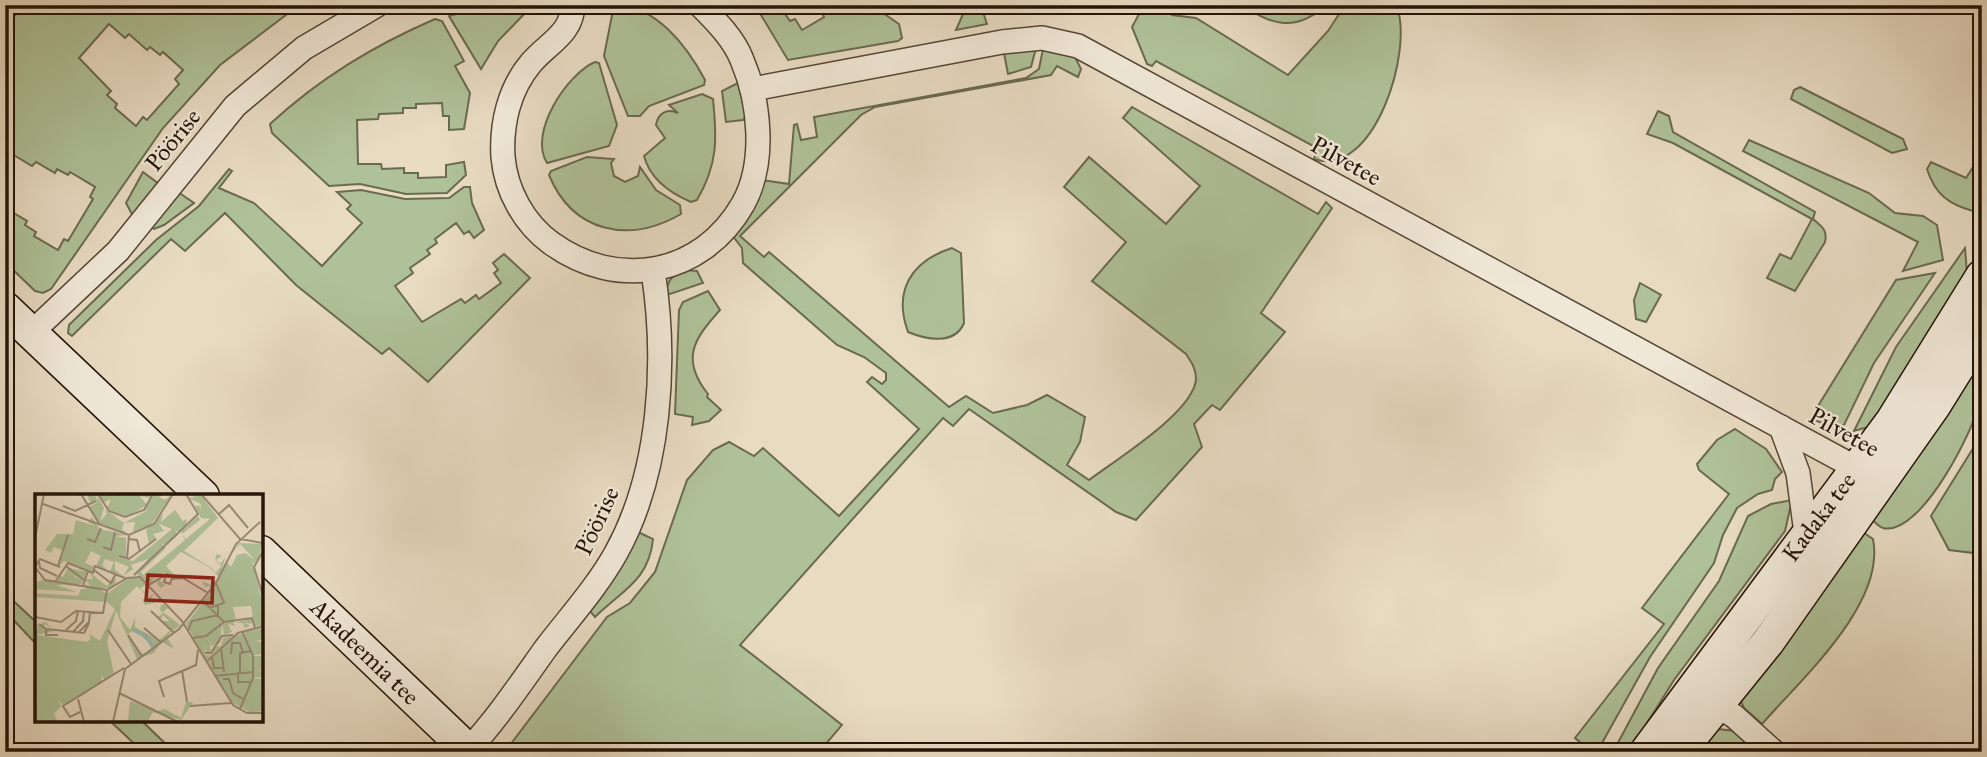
<svg xmlns="http://www.w3.org/2000/svg" width="1987" height="757" font-family="'IM FELL Great Primer',serif">
<style>
.green{fill:#afc198;stroke:#6a6a50;stroke-width:2;fill-rule:evenodd}
.lines{fill:none;stroke-linecap:round;stroke-linejoin:round}
.minor-casing{stroke:#554636;stroke-width:26}
.secondary-casing{stroke:#241408;stroke-width:35}
.minor{stroke:#f0e8d7;stroke-width:23}
.secondary{stroke:#f0e8d7;stroke-width:32}
.labels{text-anchor:middle;dominant-baseline:central;stroke-width:5;stroke-linejoin:round;paint-order:stroke}
.street-label{font-size:24px;fill:#241408;stroke:#f0e8d7}
.inset-river{fill:none;stroke:#98bab7;stroke-width:3.5}
.inset-road{fill:none;stroke:#9a8b78;stroke-width:2}
.view{fill:#8f2418;fill-opacity:0.15;stroke:#8f2418;stroke-width:3.5}
.inset-edge{fill:none;stroke:#241408;stroke-width:3.5}
</style>
<rect width="100%" height="100%" fill="#e8dbc2"/>
<filter id="stains"><feTurbulence type="fractalNoise" baseFrequency=".00286" numOctaves="4"/><feColorMatrix values="0 0 0 0 .2 0 0 0 0 .09 0 0 0 0 .02 0 0 0 .5 -.17"/></filter>
<radialGradient id="worn" r=".72"><stop offset=".6" stop-color="#630" stop-opacity="0"/><stop offset="1" stop-color="#630" stop-opacity=".3"/></radialGradient>
<!-- green -->
<g class="green">
<path d="M 26,5 L 237,5 L 244,14 L 266,5 L 299,5 L 220,65 L 163,128 L 51,289 L 43,293 L 35,291 L 5,262 L 5,204 L 9,206 L 7,209 L 27,221 L 25,225 L 36,232 L 34,236 L 58,250 L 64,239 L 68,241 L 93,199 L 90,197 L 95,187 L 70,172 L 68,175 L 57,169 L 55,173 L 36,162 L 32,166 L 12,154 L 5,165 L 5,25 ZM 109,24 L 125,38 L 129,34 L 147,50 L 150,47 L 160,55 L 163,52 L 183,70 L 175,79 L 179,84 L 147,120 L 143,117 L 136,126 L 115,108 L 117,104 L 107,95 L 111,91 L 79,58 Z"/>
<path d="M 487,5 L 533,5 L 498,41 L 481,69 L 449,16 Z"/>
<path d="M 614,5 C 656,5 687,46 705,80 L 704,85 L 649,106 L 640,116 L 628,116 L 604,56 Z"/>
<path d="M 755,5 L 779,5 L 790,21 L 795,19 L 802,30 L 824,17 L 822,13 L 833,5 L 887,5 L 883,13 L 899,24 L 902,38 L 898,41 L 788,60 Z"/>
<path d="M 967,5 L 984,15 L 987,24 L 956,30 Z"/>
<path d="M 1144,5 L 1169,5 L 1172,15 L 1196,18 L 1288,75 L 1328,31 L 1345,5 L 1396,5 C 1415,48 1374,180 1314,159 L 1317,148 L 1156,61 L 1152,66 L 1147,64 L 1132,27 Z"/>
<path d="M 1240,5 L 1327,5 C 1294,33 1274,25 1240,5 Z"/>
<path d="M 435,19 L 442,21 L 464,61 L 455,66 L 470,93 L 464,129 L 449,130 L 449,116 L 443,116 L 442,103 L 416,104 L 416,108 L 403,108 L 403,113 L 379,114 L 378,119 L 357,120 L 358,164 L 381,164 L 382,169 L 404,168 L 404,173 L 418,173 L 418,178 L 446,177 L 446,165 L 464,162 L 466,175 L 447,193 L 406,194 L 360,184 L 329,186 L 272,133 L 270,124 C 320,78 373,46 435,19 Z"/>
<path d="M 1036,48 L 1031,67 L 1008,74 L 1004,53 Z"/>
<path d="M 1043,49 L 1075,57 L 1081,69 L 1078,77 L 1057,66 L 1051,75 L 875,107 L 861,115 L 740,236 L 764,257 L 769,252 L 949,407 L 966,396 L 993,413 L 1027,405 L 1047,395 L 1085,417 L 1080,442 L 1067,465 L 1089,480 C 1114,461 1194,412 1196,379 C 1196,369 1192,363 1186,354 L 1092,281 L 1126,242 L 1064,187 L 1089,157 L 1166,224 L 1200,186 L 1123,118 L 1132,107 L 1318,214 L 1326,202 L 1332,208 L 1261,313 L 1285,332 L 1220,410 L 1212,405 L 1194,424 L 1202,447 L 1136,520 L 1116,512 L 969,409 L 953,426 L 943,418 L 740,645 L 842,725 L 819,752 L 511,752 L 510,745 L 607,617 L 630,603 L 655,572 L 687,480 L 713,450 L 729,442 L 754,456 L 763,448 L 839,516 L 919,429 L 867,382 L 872,377 L 882,384 L 886,380 L 886,373 L 864,357 L 837,345 L 743,263 L 742,248 L 732,235 L 762,180 L 789,184 L 794,125 L 797,124 L 801,140 L 817,137 L 814,117 L 1026,78 L 1039,69 Z"/>
<path d="M 595,62 L 599,63 L 617,125 L 609,146 L 547,163 C 528,133 567,74 595,62 Z"/>
<path d="M 738,83 L 746,116 L 743,120 L 726,122 L 722,91 Z"/>
<path d="M 1800,87 L 1903,139 L 1907,149 L 1892,153 L 1791,99 L 1794,90 Z"/>
<path d="M 702,94 L 713,99 C 717,139 718,164 697,200 L 691,202 C 670,193 650,179 644,156 L 665,138 L 656,125 C 658,113 667,108 678,113 L 669,105 Z"/>
<path d="M 1658,111 L 1669,116 L 1673,132 L 1815,212 L 1813,219 C 1821,226 1828,230 1825,242 L 1795,291 L 1767,278 L 1780,254 L 1791,259 L 1812,219 L 1673,143 L 1647,134 Z"/>
<path d="M 1749,140 L 1869,193 L 1895,213 L 1923,216 L 1937,225 L 1943,260 L 1903,271 L 1918,242 L 1743,151 Z"/>
<path d="M 1982,153 L 1982,196 L 1973,211 C 1948,204 1935,194 1927,169 L 1931,162 L 1966,178 Z"/>
<path d="M 587,157 L 614,159 L 611,163 L 614,176 L 625,182 L 638,176 L 640,167 L 656,190 L 680,205 L 681,214 C 629,244 573,233 549,175 L 551,171 Z"/>
<path d="M 229,169 L 232,171 L 219,188 L 254,203 L 322,266 L 362,223 L 347,209 L 351,205 L 337,192 L 361,190 L 405,199 L 449,198 L 464,187 L 470,187 L 472,203 L 484,230 L 474,238 L 469,231 L 464,234 L 456,223 L 435,239 L 437,243 L 427,250 L 430,254 L 410,268 L 413,273 L 395,286 L 422,322 L 461,299 L 465,303 L 476,295 L 479,299 L 501,283 L 494,273 L 498,270 L 493,263 L 504,254 L 530,278 L 428,382 L 389,348 L 382,354 L 296,285 L 225,213 L 185,251 L 171,239 L 72,336 L 68,333 L 69,325 L 156,240 L 199,206 Z"/>
<path d="M 143,172 L 159,184 L 133,216 L 126,203 Z"/>
<path d="M 178,192 L 194,203 L 164,225 L 154,229 L 151,227 Z"/>
<path d="M 952,248 L 961,253 L 964,323 C 955,345 927,340 908,332 C 893,291 911,261 952,248 Z"/>
<path d="M 1965,248 L 1967,273 L 1872,426 L 1854,431 L 1896,347 Z"/>
<path d="M 686,270 L 697,271 L 703,283 L 667,295 C 666,280 672,275 686,270 Z"/>
<path d="M 1935,273 L 1874,363 L 1844,425 L 1835,427 L 1810,419 L 1896,280 Z"/>
<path d="M 1640,283 L 1661,295 L 1646,322 L 1636,319 L 1634,300 Z"/>
<path d="M 708,291 L 720,310 C 694,339 680,359 708,394 L 707,397 L 721,410 L 709,421 L 692,425 L 693,417 L 675,414 L 679,310 L 683,302 Z"/>
<path d="M 1982,350 C 1982,364 1983,380 1982,394 C 1978,423 1921,538 1883,528 C 1879,527 1874,521 1870,518 Z"/>
<path d="M 1735,429 L 1766,449 L 1782,472 L 1775,479 L 1772,490 L 1758,494 L 1737,508 L 1723,535 L 1714,563 L 1650,657 L 1597,752 L 1592,752 L 1575,738 L 1664,624 L 1642,608 L 1729,494 L 1699,470 L 1697,464 L 1717,440 Z"/>
<path d="M 1982,434 L 1982,554 L 1949,550 L 1931,516 Z"/>
<path d="M 1792,500 L 1785,531 L 1674,680 L 1629,752 L 1613,752 L 1658,668 L 1719,581 L 1748,516 L 1771,504 Z"/>
<path d="M 1861,531 L 1873,539 C 1886,604 1801,679 1762,724 L 1744,708 L 1739,697 Z"/>
<path d="M 638,532 L 653,539 C 649,581 621,591 595,617 L 589,610 L 620,569 Z"/>
<path d="M 5,593 L 37,623 L 37,645 L 5,611 Z"/>
<path d="M 109,720 L 141,720 L 174,752 L 143,752 Z"/>
<path d="M 1718,729 L 1735,731 L 1749,742 L 1741,752 L 1691,752 L 1706,734 Z"/>
</g>
<g class="lines">
<!-- minor casing -->
<g class="minor-casing">
<g id="minor">
<path d="M 573,5 C 572,34 548,43 531,63 C 509,89 501,124 503,157 C 506,191 524,223 551,243 C 617,291 702,276 743,204 C 766,163 760,102 742,60 C 734,39 716,21 700,5"/>
<path d="M 753,89 L 1002,42 L 1042,38 L 1078,46 L 1871,476"/>
<path d="M 31,333 L 118,251 L 235,106 L 304,48 L 377,5"/>
<path d="M 1781,427 L 1798,473 L 1806,533"/>
<path d="M 1717,706 L 1734,716 L 1774,752"/>
<path d="M 468,750 C 497,719 521,683 546,648 C 569,618 597,587 616,553 C 661,472 667,361 653,271"/>
</g>
</g>
<!-- secondary casing -->
<g class="secondary-casing">
<g id="secondary">
<path d="M 5,308 L 203,496"/>
<path d="M 261,552 L 470,752"/>
<path d="M 1646,752 L 1892,421 L 1982,276"/>
<path d="M 1679,752 L 1768,642 L 1934,406 L 1982,329"/>
</g>
</g>
<!-- minor -->
<use href="#minor" class="minor"/>
<!-- secondary -->
<use href="#secondary" class="secondary"/>
</g>
<g class="labels">
<!-- street labels -->
<g class="street-label">
<text transform="translate(173 140) rotate(-51)">Pöörise</text>
<text transform="translate(1346 161) rotate(29)">Pilvetee</text>
<text transform="translate(1844 432) rotate(29)">Pilvetee</text>
<text transform="translate(1819 517) rotate(-53)">Kadaka tee</text>
<text transform="translate(597 521) rotate(-65)">Pöörise</text>
<text transform="translate(365 652) rotate(44)">Akadeemia tee</text>
</g>
</g>
<!-- overview -->
<g transform="translate(35 494)">
<rect width="228" height="228" fill="#e8dbc2"/>
<path d="M 46,0 L 54,13 L 63,8 L 55,8 L 52,0 L 59,0 L 63,7 L 62,1 L 69,14 L 65,27 L 72,20 L 70,15 L 89,29 L 113,16 L 109,17 L 119,1 L 130,0 L 124,3 L 130,6 L 137,0 L 116,31 L 98,38 L 100,28 L 89,29 L 87,36 L 91,38 L 87,39 L 64,29 ZM 64,0 L 69,1 L 117,0 L 115,4 L 105,2 L 112,11 L 92,23 L 72,15 L 76,5 L 68,9 ZM 150,0 L 165,0 L 183,24 L 149,57 L 175,73 L 181,79 L 186,72 L 180,66 L 182,60 L 187,62 L 181,66 L 185,70 L 190,64 L 187,76 L 191,67 L 196,73 L 202,61 L 210,59 L 220,66 L 205,50 L 194,62 L 204,49 L 227,50 L 224,63 L 219,70 L 217,66 L 227,107 L 227,131 L 220,132 L 218,125 L 216,130 L 209,128 L 215,132 L 210,134 L 208,129 L 200,129 L 218,124 L 216,112 L 198,113 L 201,127 L 198,128 L 200,132 L 193,130 L 197,138 L 189,141 L 187,130 L 185,149 L 176,152 L 174,140 L 176,159 L 171,159 L 170,149 L 170,161 L 176,161 L 178,153 L 186,152 L 188,144 L 198,142 L 171,166 L 151,130 L 175,99 L 175,92 L 170,93 L 167,87 L 176,91 L 184,83 L 174,73 L 146,58 L 131,72 L 142,84 L 130,79 L 117,86 L 123,90 L 121,85 L 130,82 L 124,86 L 130,91 L 126,94 L 120,88 L 114,92 L 117,88 L 113,91 L 101,79 L 113,65 L 96,71 L 98,75 L 104,71 L 88,82 L 94,73 L 80,67 L 80,76 L 87,81 L 75,77 L 79,68 L 70,65 L 67,71 L 73,77 L 51,68 L 61,72 L 66,62 L 56,57 L 50,69 L 59,73 L 58,78 L 29,67 L 24,72 L 29,57 L 19,53 L 16,59 L 10,56 L 22,40 L 38,40 L 41,26 L 60,32 L 53,28 L 57,23 L 65,35 L 92,41 L 80,42 L 91,44 L 91,63 L 82,63 L 98,67 L 137,35 L 124,30 L 129,37 L 118,40 L 122,46 L 114,49 L 111,36 L 128,20 L 126,28 L 140,16 L 148,27 L 152,25 L 150,34 L 163,22 L 165,26 L 147,40 L 151,45 L 175,25 L 166,24 L 160,12 L 165,12 L 165,17 L 166,10 L 153,4 L 161,3 ZM 140,37 L 146,37 L 150,46 L 108,81 L 106,78 L 131,54 L 126,49 L 131,51 L 143,41 ZM 33,74 L 52,78 L 49,85 L 31,79 L 48,86 L 47,90 L 21,91 L 42,98 L 0,95 L 0,89 L 7,86 L 23,89 L 24,81 L 28,83 ZM 54,78 L 72,92 L 80,81 L 86,84 L 80,82 L 81,91 L 89,84 L 77,94 L 63,94 L 72,100 L 95,83 L 106,85 L 111,91 L 105,94 L 114,103 L 119,99 L 116,105 L 125,115 L 126,111 L 129,110 L 133,114 L 128,118 L 145,131 L 138,137 L 127,127 L 134,127 L 128,121 L 126,125 L 123,123 L 128,119 L 119,109 L 110,111 L 107,105 L 116,106 L 102,92 L 86,108 L 85,123 L 95,136 L 100,124 L 100,133 L 124,146 L 136,136 L 133,145 L 139,155 L 127,148 L 119,159 L 102,165 L 81,117 L 72,147 L 79,180 L 70,186 L 66,181 L 67,188 L 47,202 L 28,211 L 24,207 L 26,212 L 19,220 L 23,228 L 0,227 L 0,135 L 4,134 L 0,132 L 11,128 L 16,135 L 10,130 L 8,134 L 20,137 L 1,141 L 52,148 L 56,145 L 54,140 L 65,147 L 80,115 L 72,108 L 0,103 L 0,99 L 43,102 L 46,95 L 51,95 L 49,90 L 56,93 L 50,85 L 58,85 ZM 97,137 L 102,138 L 119,154 L 106,161 L 92,141 ZM 227,133 L 227,146 L 220,147 L 227,148 L 227,160 L 213,162 L 227,162 L 227,176 L 221,177 L 227,177 L 227,183 L 217,184 L 226,185 L 227,217 L 216,219 L 195,207 L 173,168 L 201,141 L 208,140 L 213,149 L 209,137 ZM 95,207 L 122,217 L 130,215 L 146,224 L 151,208 L 158,208 L 146,226 L 150,227 L 118,218 L 113,227 L 93,227 Z" fill="#afc198" fill-rule="evenodd"/>
<path class="inset-river" d="M 98,136 L 111,142 L 118,153"/>
<path class="inset-road" d="M 46,0 L 65,31M 63,0 L 74,17 L 90,23 L 109,16 L 118,0M 166,0 L 205,45 L 228,49M 8,10 L 94,41 L 119,30 L 138,0M 28,12 L 40,17 L 61,7M 184,20 L 194,11 L 213,34M 0,44 L 9,0M 52,45 L 60,48 L 66,34M 93,45 L 102,46 L 105,58M 68,53 L 76,56 L 80,38M 228,57 L 219,73 L 228,102M 84,62 L 94,65 L 121,45M 92,65 L 94,41M 4,68 L 5,74 L 22,82M 23,72 L 33,41M 31,72 L 49,86M 0,73 L 5,65 L 25,73M 0,73 L 10,86 L 72,96 L 92,84M 59,76 L 76,89 L 80,81M 99,81 L 163,20 L 151,0M 91,84 L 105,83 L 147,127 L 198,211 L 212,219 L 228,219M 137,85 L 148,84 L 173,99M 20,88 L 33,69 L 53,77M 114,91 L 130,81 L 131,80 L 132,80 L 134,81 L 137,84 L 135,90 L 129,88 L 131,80M 48,92 L 53,77 L 58,79 L 60,72 L 90,84M 168,107 L 189,128 L 217,124 L 220,134M 174,114 L 189,109 L 181,89M 116,117 L 139,139M 0,123 L 26,128 L 41,117 L 68,119 L 72,96M 4,130 L 11,135 L 11,141 L 23,141M 109,134 L 127,149M 11,135 L 49,139 L 54,129M 31,136 L 41,127 L 43,117M 73,136 L 96,170M 153,137 L 157,127 L 183,121 L 183,110M 38,138 L 48,127 L 49,117M 44,138 L 54,128 L 55,118M 93,141 L 107,162M 158,144 L 171,142 L 189,128M 186,154 L 189,178M 170,159 L 176,159 L 187,142 L 198,141M 196,160 L 197,149 L 205,149 L 208,159M 177,162 L 179,174 L 188,174M 171,168 L 203,139 L 228,132M 147,176 L 152,208M 203,178 L 203,188 L 217,188M 205,178 L 205,159 L 216,157M 179,182 L 218,178M 188,185 L 194,185 L 198,199 L 210,206M 84,199 L 143,228M 129,203 L 124,187 L 161,171 L 163,156M 43,205 L 49,228M 155,212 L 196,209M 205,215 L 218,184 L 218,162 L 207,137M 45,218 L 35,223 L 28,212 L 89,174M 78,228 L 90,175 L 144,135 L 181,89 L 201,50 L 225,28"/>
<path class="view" d="M 113,81 L 178,84 L 177,109 L 111,106 Z"/>
<rect width="228" height="228" class="inset-edge"/>
</g>
<!-- margin -->
<rect width="1987" height="757" fill="none" stroke="#e8dbc2" stroke-width="28"/>
<rect x="7" y="7" width="1973" height="743" fill="none" stroke="#241408" stroke-width="3.5"/>
<rect x="14" y="14" width="1959" height="729" fill="none" stroke="#241408" stroke-width="2"/>
<rect width="100%" height="100%" filter="url(#stains)"/>
<rect width="100%" height="100%" fill="url(#worn)"/>
</svg>
